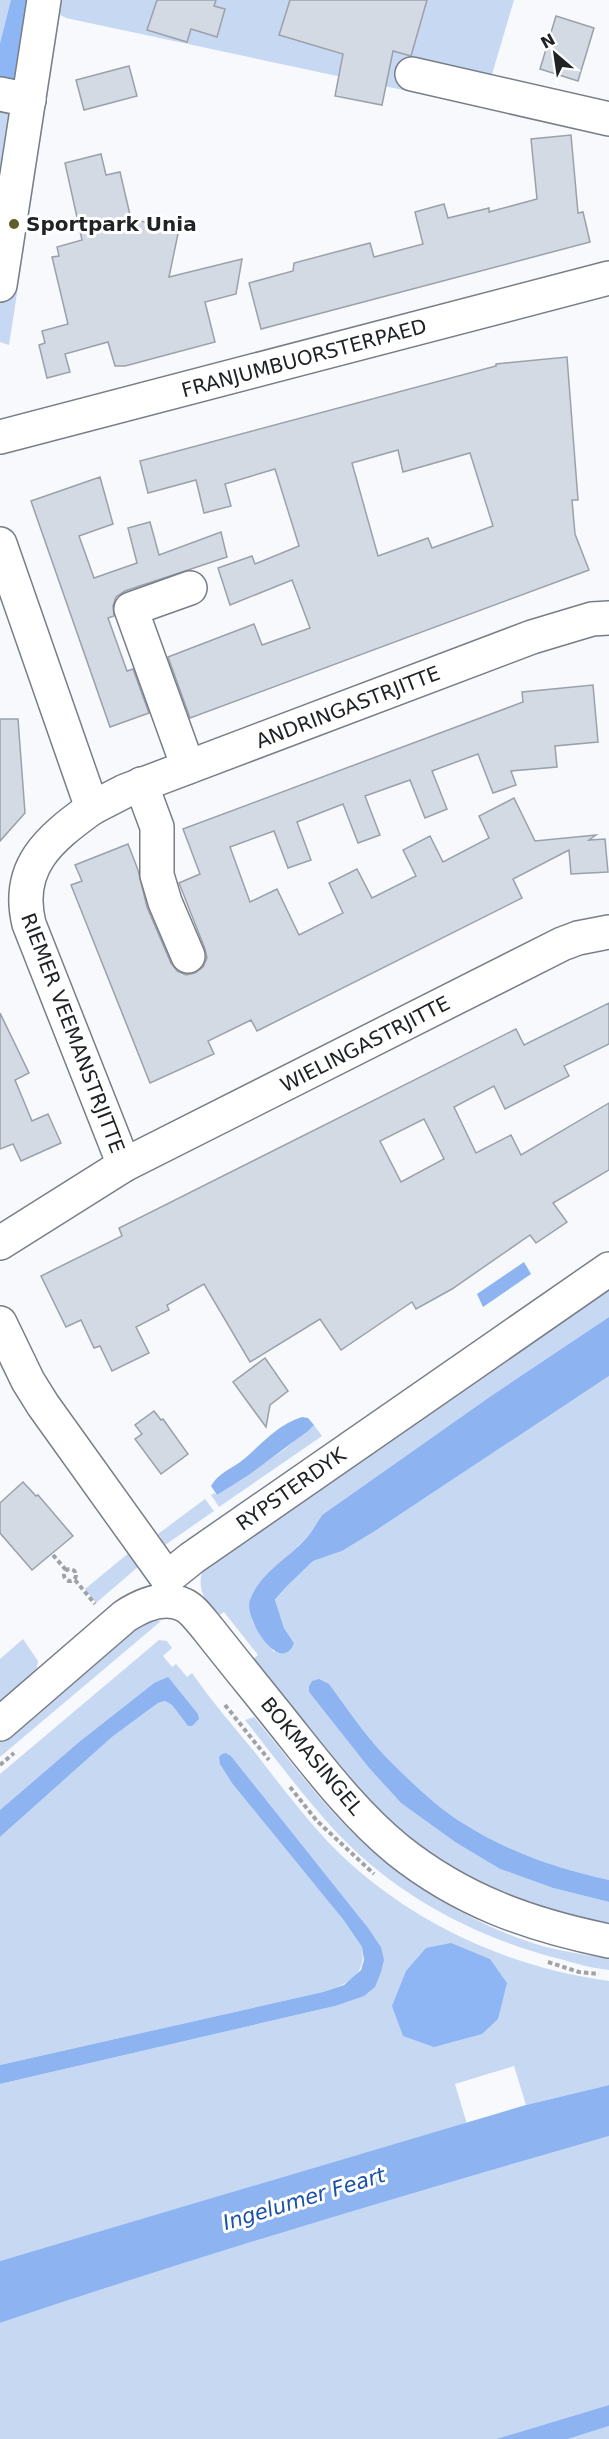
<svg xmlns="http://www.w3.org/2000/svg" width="609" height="2439" font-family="'DejaVu Sans',sans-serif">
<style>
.green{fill:#c7d8f3}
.forest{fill:#8fb6f4}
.water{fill:#8db4f1}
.building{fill:#d4dae4;stroke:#9ba1aa;stroke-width:1.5;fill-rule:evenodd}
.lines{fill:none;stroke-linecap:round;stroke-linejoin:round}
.minor-casing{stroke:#787e87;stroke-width:36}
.path{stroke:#a0a3a6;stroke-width:4;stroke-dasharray:4.5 3;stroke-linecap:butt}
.minor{stroke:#fff;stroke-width:33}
.poi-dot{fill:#5d5e2b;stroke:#fff;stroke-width:2}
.labels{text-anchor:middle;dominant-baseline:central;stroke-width:6;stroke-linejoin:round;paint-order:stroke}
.poi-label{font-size:20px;font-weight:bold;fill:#202326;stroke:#fff;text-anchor:start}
.street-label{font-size:20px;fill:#202326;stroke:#fff}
.water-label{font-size:21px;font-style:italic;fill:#1951aa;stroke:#fff}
</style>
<rect width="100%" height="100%" fill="#f7f9fd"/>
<!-- green -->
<g class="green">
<path d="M 0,0 L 514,0 L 490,81 L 478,106 L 66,18 L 60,15 L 9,345 L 0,342 Z"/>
<path d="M 609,1283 L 609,1317 L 491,1396 L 322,1515 L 309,1535 L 257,1586 L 252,1621 L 274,1652 L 294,1643 L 284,1628 L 275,1601 L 285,1588 L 313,1561 L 342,1551 L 375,1531 L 609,1376 L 609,1880 C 557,1869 506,1851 461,1822 C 434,1805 408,1779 385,1756 C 364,1734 347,1708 329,1684 L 312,1681 L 309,1686 L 309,1692 L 369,1768 L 401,1803 L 455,1842 L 500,1869 L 553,1888 L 609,1902 L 609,1924 C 531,1912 441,1873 385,1818 C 336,1770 296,1712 253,1659 L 258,1655 L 224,1612 L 218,1616 C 205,1601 196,1589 203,1569 Z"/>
<path d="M 314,1425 L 322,1436 L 219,1507 L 211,1495 L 214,1493 L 217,1495 L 285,1449 Z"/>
<path d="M 205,1499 L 214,1511 L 165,1545 L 158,1534 Z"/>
<path d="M 130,1552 L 139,1566 L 96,1603 L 85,1589 Z"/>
<path d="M 154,1620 L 161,1621 L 0,1757 L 0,1741 C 31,1714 120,1626 154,1620 Z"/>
<path d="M 23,1639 L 38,1661 L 36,1672 L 0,1704 L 0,1659 Z"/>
<path d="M 159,1640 L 167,1641 L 172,1648 L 163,1656 L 172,1667 L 176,1664 L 187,1677 L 192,1673 C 212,1702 235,1728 257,1755 C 280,1785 303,1815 329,1843 C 403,1919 504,1967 609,1981 L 609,2085 L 526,2105 L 514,2066 L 455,2084 L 467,2124 L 0,2261 L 0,2084 L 335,2006 L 381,1947 L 369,1929 L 231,1756 L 226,1753 L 362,1947 C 367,1976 347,1984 323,1992 L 0,2065 L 0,1837 L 112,1737 L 158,1703 L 165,1701 L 172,1705 L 188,1726 L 192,1726 L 154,1683 L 79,1742 L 0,1810 L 0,1774 Z"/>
<path d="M 254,1717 C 287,1756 318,1800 355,1835 C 408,1885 476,1927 546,1947 C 567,1952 588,1955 609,1959 L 609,1970 C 590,1968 575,1963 556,1958 C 476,1937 399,1897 340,1836 C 306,1800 276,1759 245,1720 Z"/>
<path d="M 609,2136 L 609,2405 L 496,2439 L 0,2439 L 0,2323 C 201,2255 405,2195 609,2136 Z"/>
<path d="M 609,2426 L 609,2439 L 568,2439 Z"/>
</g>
<!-- forest -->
<g class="forest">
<path d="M 11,0 L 33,0 L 19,87 L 0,83 L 0,44 Z"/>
<path d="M 451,1943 L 490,1959 L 507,1983 L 498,2019 L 482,2034 L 434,2047 L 403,2036 L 392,2006 L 406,1971 L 426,1948 Z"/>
</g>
<!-- water -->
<g class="water">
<path d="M 524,1262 L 531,1274 L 483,1307 L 477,1294 Z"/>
<path d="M 609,1317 L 609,1376 L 375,1531 L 342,1551 L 313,1561 L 285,1588 L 275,1600 L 284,1628 L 294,1643 C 281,1677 243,1618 250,1600 C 260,1572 291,1557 309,1535 C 314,1528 318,1521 322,1515 L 491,1396 Z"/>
<path d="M 302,1417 L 308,1418 L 314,1425 L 308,1431 L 250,1474 L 217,1495 L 211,1486 C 219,1472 232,1469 244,1459 C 263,1443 277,1425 302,1417 Z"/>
<path d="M 168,1677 L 198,1714 L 199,1719 L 192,1726 L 188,1726 L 172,1705 L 165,1701 L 158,1703 L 112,1737 L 0,1837 L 0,1810 L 79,1742 L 154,1683 Z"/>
<path d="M 319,1679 L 329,1684 C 347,1708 364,1734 385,1756 C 408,1779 434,1805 461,1822 C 506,1851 557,1869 609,1880 L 609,1902 L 553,1888 L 500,1869 L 455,1842 L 401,1803 L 369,1768 L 309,1692 L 309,1686 L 312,1681 Z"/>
<path d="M 226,1753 L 231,1756 L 369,1929 L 381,1947 L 384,1960 L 381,1972 L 375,1987 L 364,1996 L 335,2006 L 0,2084 L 0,2065 L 323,1992 L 344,1985 L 361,1970 L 364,1960 L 362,1947 L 342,1918 L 232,1783 L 220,1764 L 219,1757 L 222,1754 Z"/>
<path d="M 609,2085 L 609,2136 C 405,2195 201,2255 0,2323 L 0,2261 L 526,2105 Z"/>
<path d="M 609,2405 L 609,2426 L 568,2439 L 496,2439 Z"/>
</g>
<!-- building -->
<g class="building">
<path d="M 157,0 L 216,0 L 214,6 L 225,9 L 217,37 L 191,29 L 187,42 L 147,30 Z"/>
<path d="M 290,0 L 427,0 L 411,56 L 393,51 L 382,105 L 335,96 L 343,54 L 279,35 Z"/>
<path d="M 556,16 L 594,28 L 578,81 L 540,69 Z"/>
<path d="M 129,66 L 137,96 L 84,110 L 76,80 Z"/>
<path d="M 571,135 L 578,213 L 583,212 L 590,242 L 261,329 L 249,283 L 293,271 L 294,263 L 370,243 L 374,257 L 423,244 L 415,212 L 444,204 L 448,218 L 489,208 L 489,212 L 537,199 L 531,139 Z"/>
<path d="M 101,154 L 106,175 L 120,172 L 131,219 L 179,229 L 169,277 L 242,259 L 236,294 L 205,302 L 215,342 L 125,366 L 115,366 L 108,342 L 65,354 L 70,372 L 47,378 L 39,345 L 45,343 L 42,331 L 68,324 L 52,257 L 59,256 L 57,247 L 82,240 L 65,163 Z"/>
<path d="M 567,357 L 578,500 L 572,500 L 575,534 L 589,570 L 190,718 L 168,657 L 254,624 L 262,645 L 310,628 L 292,580 L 230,605 L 218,568 L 252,556 L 255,564 L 299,546 L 275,469 L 225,484 L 231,506 L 204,513 L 196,480 L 148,493 L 140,461 L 496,366 L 496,364 ZM 398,450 L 403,472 L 470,453 L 493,526 L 432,548 L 428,538 L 378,556 L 352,463 Z"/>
<path d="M 100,477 L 113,524 L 79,536 L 94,578 L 137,563 L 128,528 L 150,522 L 159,555 L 221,532 L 227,557 L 125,591 L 116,597 L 113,606 L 114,616 L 108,618 L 127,671 L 133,669 L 149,713 L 110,727 L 31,501 Z"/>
<path d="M 593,685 L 598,742 L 555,746 L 557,767 L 511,771 L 516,785 L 493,793 L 478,754 L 432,771 L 447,809 L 425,818 L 410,780 L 365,796 L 380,835 L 358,843 L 343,804 L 297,822 L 311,860 L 288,868 L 274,831 L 230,847 L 250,902 L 277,889 L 299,935 L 343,913 L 329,883 L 357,869 L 372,898 L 416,876 L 403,850 L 430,836 L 443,862 L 489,838 L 479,816 L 514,798 L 535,841 L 596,835 L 589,840 L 605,839 L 608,872 L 571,874 L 569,850 L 513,879 L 522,898 L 257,1031 L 251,1020 L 208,1041 L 214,1054 L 150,1083 L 71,885 L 82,881 L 75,865 L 128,844 L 138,870 L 147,907 L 171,963 L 177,971 L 186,975 L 195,973 L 203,967 L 207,958 L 205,949 L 179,883 L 200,874 L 183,829 L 523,702 L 522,692 Z"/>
<path d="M 0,719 L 18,719 L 25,813 L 0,841 Z"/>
<path d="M 609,1003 L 609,1044 L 564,1066 L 569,1076 L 505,1109 L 494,1086 L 454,1107 L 476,1153 L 511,1135 L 521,1155 L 609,1103 L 609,1170 L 553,1203 L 567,1222 L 536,1243 L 530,1235 L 452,1289 L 416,1309 L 412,1302 L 341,1350 L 320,1319 L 250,1362 L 204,1284 L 167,1305 L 169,1310 L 136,1327 L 149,1353 L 112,1371 L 100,1346 L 94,1348 L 81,1320 L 66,1327 L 41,1276 L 122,1236 L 119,1228 L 516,1029 L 524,1045 ZM 424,1119 L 444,1159 L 401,1182 L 380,1141 Z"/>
<path d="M 0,1013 L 29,1073 L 15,1080 L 32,1121 L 48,1114 L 61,1143 L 21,1161 L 13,1144 L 0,1149 Z"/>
<path d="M 265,1358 L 288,1391 L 270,1405 L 266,1427 L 233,1382 Z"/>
<path d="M 154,1411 L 161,1420 L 163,1419 L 188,1454 L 161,1474 L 135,1439 L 142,1434 L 135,1425 Z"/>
<path d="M 23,1482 L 36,1496 L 38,1495 L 73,1536 L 32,1570 L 0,1533 L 0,1503 Z"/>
</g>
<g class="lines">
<!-- minor casing -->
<g class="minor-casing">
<g id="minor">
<path d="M 412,74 L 609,119"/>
<path d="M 0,94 L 29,100"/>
<path d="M 0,285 L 44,0"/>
<path d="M 0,437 L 609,278"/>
<path d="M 0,544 L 92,808 C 49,839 15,867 29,924 L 124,1165"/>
<path d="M 188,767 L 131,609 L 190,588"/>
<path d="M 141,784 L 157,827 L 157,875 L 165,902 L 188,956"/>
<path d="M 92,808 L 125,791 L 532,637 L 592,619 L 609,618"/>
<path d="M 0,1243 L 124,1165 L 562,944 L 578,938 L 609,932"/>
<path d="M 0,1323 L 28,1381 L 43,1405 L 167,1578"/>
<path d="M 167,1578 L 192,1558 L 609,1269"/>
<path d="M 0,1724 L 125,1616 C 142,1605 164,1595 184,1605 C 193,1609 201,1621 208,1629 C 237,1666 267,1702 296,1739 C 327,1778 359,1818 398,1850 C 462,1901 530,1925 609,1941"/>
</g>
</g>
<!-- path -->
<g class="path">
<path d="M 53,1555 L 66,1570"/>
<circle cx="70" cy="1575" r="6"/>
<path d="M 75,1580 L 95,1604"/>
<path d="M 225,1705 L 269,1760"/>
<path d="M 0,1765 L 14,1753"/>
<path d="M 290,1787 L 317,1821 L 374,1874"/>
<path d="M 548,1962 L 579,1972 L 599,1974"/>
</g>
<!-- minor -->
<use href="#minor" class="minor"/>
</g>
<!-- markers -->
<circle class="poi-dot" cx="14" cy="224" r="6"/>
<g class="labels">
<!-- poi labels -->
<g class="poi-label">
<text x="26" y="224">Sportpark Unia</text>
</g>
<!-- street labels -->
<g class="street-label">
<text transform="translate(304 358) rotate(-15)">FRANJUMBUORSTERPAED</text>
<text transform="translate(348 707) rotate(-21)">ANDRINGASTRJITTE</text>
<text transform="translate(73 1033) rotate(69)">RIEMER VEEMANSTRJITTE</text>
<text transform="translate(365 1044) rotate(-27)">WIELINGASTRJITTE</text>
<text transform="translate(291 1489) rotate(-35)">RYPSTERDYK</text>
<text transform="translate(312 1756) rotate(50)">BOKMASINGEL</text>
</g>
<!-- water labels -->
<g class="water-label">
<text transform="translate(304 2199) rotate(-17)">Ingelumer Feart</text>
</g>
</g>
<!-- north arrow -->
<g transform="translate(555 54) rotate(331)" stroke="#ffffff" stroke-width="4.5" paint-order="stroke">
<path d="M0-4.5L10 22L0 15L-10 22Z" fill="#202326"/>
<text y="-9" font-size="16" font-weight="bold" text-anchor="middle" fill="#202326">N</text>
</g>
</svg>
